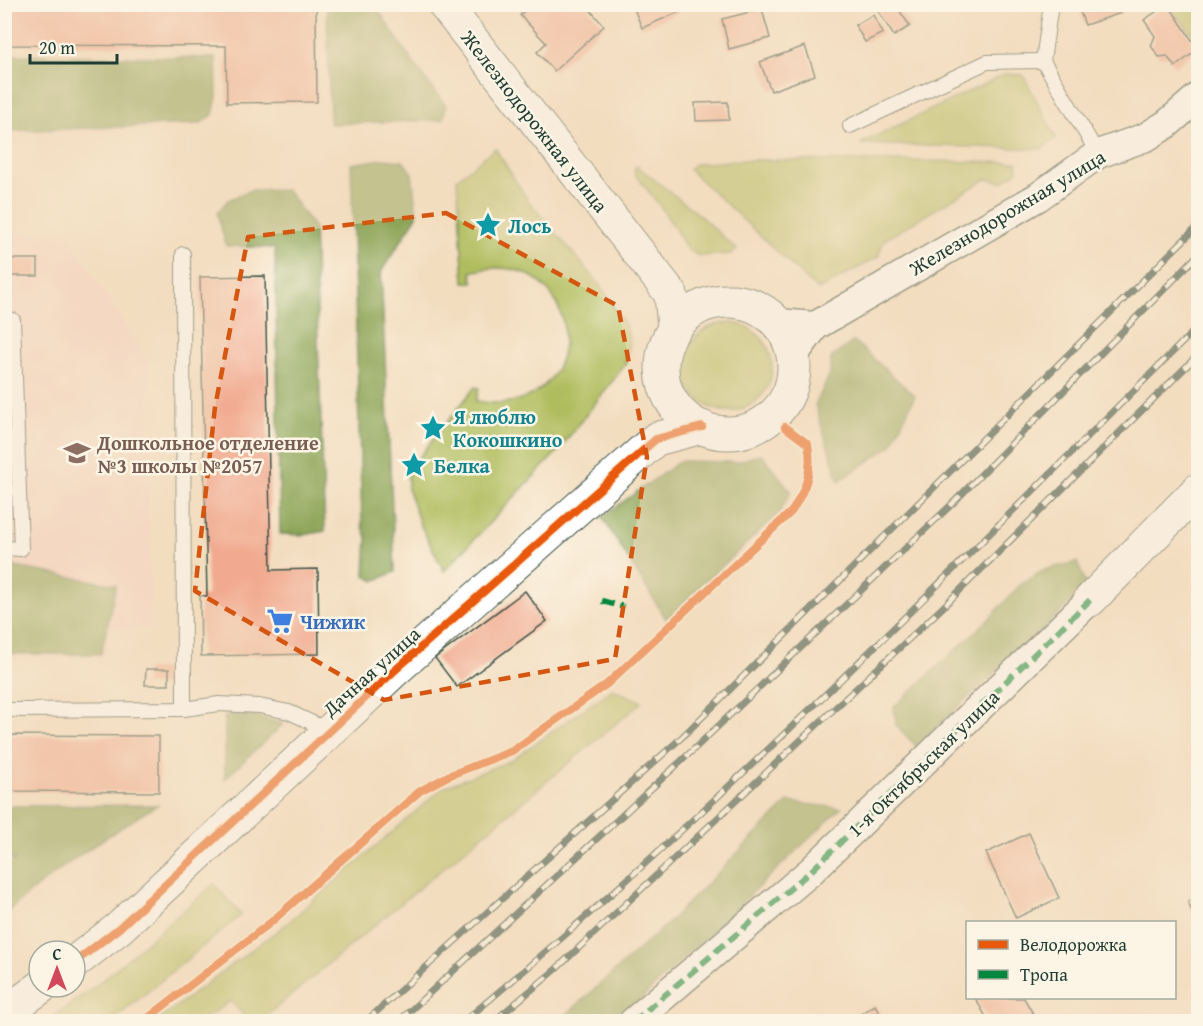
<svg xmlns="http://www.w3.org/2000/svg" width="1203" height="1026" font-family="'Gentium Book Plus',serif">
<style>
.built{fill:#f6d2c4}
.green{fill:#b0bd5f;stroke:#687d4a;stroke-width:1.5}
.forest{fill:#8ca456;stroke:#567045;stroke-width:1.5}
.building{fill:#f1aa90}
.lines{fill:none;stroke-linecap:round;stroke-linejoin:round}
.service-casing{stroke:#3f5549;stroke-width:16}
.minor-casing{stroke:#3f5549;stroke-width:31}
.tertiary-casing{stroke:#3f5549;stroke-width:35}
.service{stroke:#fff;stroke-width:14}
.minor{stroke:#fff;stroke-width:28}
.tertiary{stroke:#fff;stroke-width:33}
.rail-casing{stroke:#1f3d34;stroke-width:7}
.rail{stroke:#fcf5e5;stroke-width:4.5;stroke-dasharray:14;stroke-linecap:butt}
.quiet{stroke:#00873e;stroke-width:6;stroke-dasharray:12 6;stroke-linecap:butt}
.cycleway-casing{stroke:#fcf5e5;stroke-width:11}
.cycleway{stroke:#e8590c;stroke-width:8}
.marked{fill:none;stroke:#d45610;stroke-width:4.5;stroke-dasharray:12 8;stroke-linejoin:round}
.labels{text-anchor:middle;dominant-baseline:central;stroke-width:5;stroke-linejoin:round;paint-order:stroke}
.street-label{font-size:20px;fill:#1f3d34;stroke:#fcf5e5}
.culture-label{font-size:20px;font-weight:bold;fill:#0d838f;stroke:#fcf5e5;text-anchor:start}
.education-label{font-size:20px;font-weight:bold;fill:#785e54;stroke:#fcf5e5;text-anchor:start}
.shop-label{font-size:20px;font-weight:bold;fill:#366cbe;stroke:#fcf5e5;text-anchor:start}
</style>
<rect width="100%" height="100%" fill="#fcf5e5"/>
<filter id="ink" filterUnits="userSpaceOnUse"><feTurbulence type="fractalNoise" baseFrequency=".0167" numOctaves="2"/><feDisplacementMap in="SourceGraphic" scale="12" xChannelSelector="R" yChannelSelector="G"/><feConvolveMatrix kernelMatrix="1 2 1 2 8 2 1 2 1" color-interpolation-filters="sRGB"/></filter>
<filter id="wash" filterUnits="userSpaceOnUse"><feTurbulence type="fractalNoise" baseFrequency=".008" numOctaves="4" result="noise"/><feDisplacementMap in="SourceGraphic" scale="24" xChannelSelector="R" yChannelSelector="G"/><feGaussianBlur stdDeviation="1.35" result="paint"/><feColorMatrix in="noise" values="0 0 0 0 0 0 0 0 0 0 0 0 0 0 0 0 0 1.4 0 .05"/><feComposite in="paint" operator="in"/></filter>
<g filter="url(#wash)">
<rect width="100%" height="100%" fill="#f3ddbf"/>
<!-- built -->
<path class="built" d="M 5,233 L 66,233 L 149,363 L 150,628 L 5,627 Z"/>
<!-- green -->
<g class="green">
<path d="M 1167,5 L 1198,5 L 1198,40 Z"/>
<path d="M 1005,74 L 1023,75 L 1056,138 L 1042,149 L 860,144 Z"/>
<path d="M 495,148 L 527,199 L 600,285 L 626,326 L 630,343 L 625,365 L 557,452 L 444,571 L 420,524 L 408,490 L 408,471 L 475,387 L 479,388 L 476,401 C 599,424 590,240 471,272 L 473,282 L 464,282 L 457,179 Z"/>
<path d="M 742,160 L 1017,162 L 1018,171 L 1002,182 L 986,179 L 884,240 L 878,257 L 818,290 L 689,169 L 695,164 Z"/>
<path d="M 637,166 L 697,213 L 737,250 L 731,254 L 699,256 L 688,250 L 663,210 L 635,174 L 634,169 Z"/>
<circle cx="728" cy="367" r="44"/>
<path d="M 613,689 L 642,702 L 260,1021 L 248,1021 L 231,1001 L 201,1021 L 157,1021 L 285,925 L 444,787 L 510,761 Z"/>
<path d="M 214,884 L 241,915 L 112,1021 L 47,1021 L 97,985 Z"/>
</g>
<!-- forest -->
<g class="forest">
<path d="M 327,5 L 375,5 L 412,61 L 446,106 L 443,120 L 330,124 Z"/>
<path d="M 4,55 L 216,58 L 217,97 L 213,115 L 199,124 L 5,131 Z"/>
<path d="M 383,159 L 403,161 L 412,173 L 417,216 L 381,272 L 395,572 L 374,581 L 365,575 L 367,537 L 362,525 L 351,164 Z"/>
<path d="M 251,190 L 287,190 L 314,228 L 325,531 L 304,535 L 280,534 L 275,248 L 226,246 L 217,213 L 228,200 Z"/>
<path d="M 854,341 L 915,396 L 891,446 L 839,481 L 815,405 L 830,374 L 831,358 Z"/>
<path d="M 761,454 L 791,491 L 780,512 L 666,619 L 602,517 L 680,461 L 737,462 Z"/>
<path d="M 1077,562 L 1086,584 L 1062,611 L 916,746 L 896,725 L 894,707 L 989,619 L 1020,585 L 1044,570 Z"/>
<path d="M 4,565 L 116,585 L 101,654 L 5,654 Z"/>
<path d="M 225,715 L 253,715 L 283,724 L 225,779 Z"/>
<path d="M 788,802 L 841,808 L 618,1021 L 558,1022 L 666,925 Z"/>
<path d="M 157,805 C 104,838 51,872 5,914 L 5,868 L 15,859 L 5,858 L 5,806 Z"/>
</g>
<g id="blocks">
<!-- building -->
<g class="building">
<path d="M 5,4 L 316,4 L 317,102 L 227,103 L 226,46 L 5,45 Z"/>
<path d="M 532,4 L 585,4 L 604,26 L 554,71 L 537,52 L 546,43 L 520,15 Z"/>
<path d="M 632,4 L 676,4 L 679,12 L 642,28 Z"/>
<path d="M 888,4 L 895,4 L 910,26 L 894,36 L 878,11 Z"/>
<path d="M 1077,4 L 1118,4 L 1121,13 L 1085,25 Z"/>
<path d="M 1168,4 L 1198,49 L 1175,67 L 1167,56 L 1159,57 L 1151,46 L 1155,36 L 1144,20 Z"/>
<path d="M 762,9 L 770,38 L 729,49 L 722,19 Z"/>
<path d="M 873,15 L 883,33 L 865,42 L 855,25 Z"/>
<path d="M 805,46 L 815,75 L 771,91 L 760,62 Z"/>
<path d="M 728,102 L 729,120 L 696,121 L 695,103 Z"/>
<rect x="4" y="259" width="34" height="17"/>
<path d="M 265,276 L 271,570 L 318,569 L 319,654 L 201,656 L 200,596 L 207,596 L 200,277 Z"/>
<path d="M 525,591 L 547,621 L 457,687 L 435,658 Z"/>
<path d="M 146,669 L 169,669 L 169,685 L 145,685 Z"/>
<path d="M 4,735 L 159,736 L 159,792 L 4,791 Z"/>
<path d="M 1029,833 L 1059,898 L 1016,918 L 986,853 Z"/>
<path d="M 1198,898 L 1198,929 L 1188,901 Z"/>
<path d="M 975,998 L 1024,998 L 1035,1017 L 1027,1022 L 989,1022 Z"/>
<path d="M 875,1005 L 885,1022 L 848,1022 Z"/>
</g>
</g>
</g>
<g filter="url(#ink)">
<use href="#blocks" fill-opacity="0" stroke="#3f5549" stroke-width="1.5"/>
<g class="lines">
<!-- service casing -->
<g class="service-casing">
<g id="service">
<path d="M 1051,4 L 1043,61 L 1098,154"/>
<path d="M 850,126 L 987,62 L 1043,61"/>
<path d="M 183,254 L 184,709"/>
<path d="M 4,319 L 13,320 L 21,549 L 4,548"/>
<path d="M 4,710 L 184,709 L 219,704 L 259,706 L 289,712 L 330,731"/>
</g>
</g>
<!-- minor casing -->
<g class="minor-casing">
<g id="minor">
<path d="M 778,323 L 815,326"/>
<path d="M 793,356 L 815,326 L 1038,197 L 1098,154 L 1146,137 L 1167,124 L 1198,97"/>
<path d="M 633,1022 L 811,871 L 1090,600"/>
</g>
</g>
<!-- tertiary casing -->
<g class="tertiary-casing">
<g id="tertiary">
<path d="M 444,4 L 671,294 L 674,328"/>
<circle cx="728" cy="367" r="66"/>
<path d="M 1090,600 L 1198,490"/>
<path d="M 75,962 L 119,928 L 393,672 L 656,439 L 702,427"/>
<path d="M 4,1014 L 41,987"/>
</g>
</g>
<!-- service -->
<use href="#service" class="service"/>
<!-- minor -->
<use href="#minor" class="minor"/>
<!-- tertiary -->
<use href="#tertiary" class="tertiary"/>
<!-- rail casing -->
<g class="rail-casing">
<g id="rail">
<path d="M 365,1022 L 681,738 L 1198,226"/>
<path d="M 398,1022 L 692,751 L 951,505 L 1198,255"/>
<path d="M 463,1022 C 722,807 958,564 1198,327"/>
<path d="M 493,1022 L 554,971 L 942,608 L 1198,355"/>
</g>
</g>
<!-- rail -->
<use href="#rail" class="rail"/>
<!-- quiet -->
<g class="quiet">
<path d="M 602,601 L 624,607"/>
<path d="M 633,1022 L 811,871 L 1090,600"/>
</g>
<!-- cycleway casing -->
<g class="cycleway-casing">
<g id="cycleway">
<path d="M 75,962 L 119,928 L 393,672 L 656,439 L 702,427"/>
<path d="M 143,1022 L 270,923 L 420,791 L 448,776 L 512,751 L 607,684 L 792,511 C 806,488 813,471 808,444 L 785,427"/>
</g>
</g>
<!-- cycleway -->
<use href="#cycleway" class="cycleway"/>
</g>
</g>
<!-- marked area -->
<path d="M0 0H1203V1026H0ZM 446,213 L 618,306 L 647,457 L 615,659 L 384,700 L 195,591 L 215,407 L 248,237 Z" fill="#f3ddbf" fill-opacity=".55" fill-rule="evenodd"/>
<path class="marked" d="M 446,213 L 618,306 L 647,457 L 615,659 L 384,700 L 195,591 L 215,407 L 248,237 Z"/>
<!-- icons -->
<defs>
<g id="sight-bare" transform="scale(2.07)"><path d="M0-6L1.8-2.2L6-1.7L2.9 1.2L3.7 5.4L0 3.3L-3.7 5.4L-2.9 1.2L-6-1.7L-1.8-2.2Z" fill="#0f9aa8" stroke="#fcf5e5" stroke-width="2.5" paint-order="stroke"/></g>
<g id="school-bare" transform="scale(2.07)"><path d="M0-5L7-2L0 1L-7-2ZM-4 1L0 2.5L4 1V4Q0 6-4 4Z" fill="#8d6e63" stroke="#fcf5e5" stroke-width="2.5" paint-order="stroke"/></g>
<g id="supermarket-bare" transform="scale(2.07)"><path d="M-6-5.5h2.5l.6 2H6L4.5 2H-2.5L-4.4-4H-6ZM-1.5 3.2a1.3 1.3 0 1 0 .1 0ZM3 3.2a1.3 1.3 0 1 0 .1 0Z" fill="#3f7fe0" stroke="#fcf5e5" stroke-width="2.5" paint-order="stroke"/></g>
</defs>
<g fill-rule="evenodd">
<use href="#sight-bare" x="488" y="225"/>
<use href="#sight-bare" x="433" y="428"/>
<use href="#school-bare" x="77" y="453"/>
<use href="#sight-bare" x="414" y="465"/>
<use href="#supermarket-bare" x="280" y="621"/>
</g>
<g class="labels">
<!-- street labels -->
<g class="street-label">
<text transform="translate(535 121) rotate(52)">Железнодорожная улица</text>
<text transform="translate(1007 212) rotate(-31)">Железнодорожная улица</text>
<text transform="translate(371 671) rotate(-42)">Дачная улица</text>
<text transform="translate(923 763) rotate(-44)">1-я Октябрьская улица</text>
</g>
<!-- culture labels -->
<g class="culture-label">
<text x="508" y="225">Лось</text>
<text x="453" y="416">Я люблю<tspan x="453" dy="23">Кокошкино</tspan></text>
<text x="434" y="465">Белка</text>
</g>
<!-- education labels -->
<g class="education-label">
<text x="97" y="442">Дошкольное отделение<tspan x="97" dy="23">№3 школы №2057</tspan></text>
</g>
<!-- shop labels -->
<g class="shop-label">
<text x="300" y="621">Чижик</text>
</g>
</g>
<!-- margin -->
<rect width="1203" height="1026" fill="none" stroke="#fcf5e5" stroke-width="24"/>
<!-- legend -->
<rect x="966" y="921" width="210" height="78" fill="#fcf5e5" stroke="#a4ab9e" stroke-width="1.5"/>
<rect x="978" y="940" width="30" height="9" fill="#e8590c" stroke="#a4ab9e" stroke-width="1.5"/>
<text x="1020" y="951" font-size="18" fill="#1f3d34">Велодорожка</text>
<rect x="978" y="970" width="30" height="9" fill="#00873e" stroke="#a4ab9e" stroke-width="1.5"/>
<text x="1020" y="981" font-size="18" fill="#1f3d34">Тропа</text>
<!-- north arrow -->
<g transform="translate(57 969)"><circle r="28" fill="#fcf5e5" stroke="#a4ab9e" stroke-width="1.5"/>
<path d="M0-4.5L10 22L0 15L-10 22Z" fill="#d1495b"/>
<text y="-9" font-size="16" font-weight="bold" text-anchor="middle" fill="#1f3d34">С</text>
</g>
<!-- scale -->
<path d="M30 54v9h87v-9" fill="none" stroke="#1f3d34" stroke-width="3"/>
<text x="39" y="54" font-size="18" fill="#1f3d34" stroke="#fcf5e5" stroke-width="4.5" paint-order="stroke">20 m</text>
</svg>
